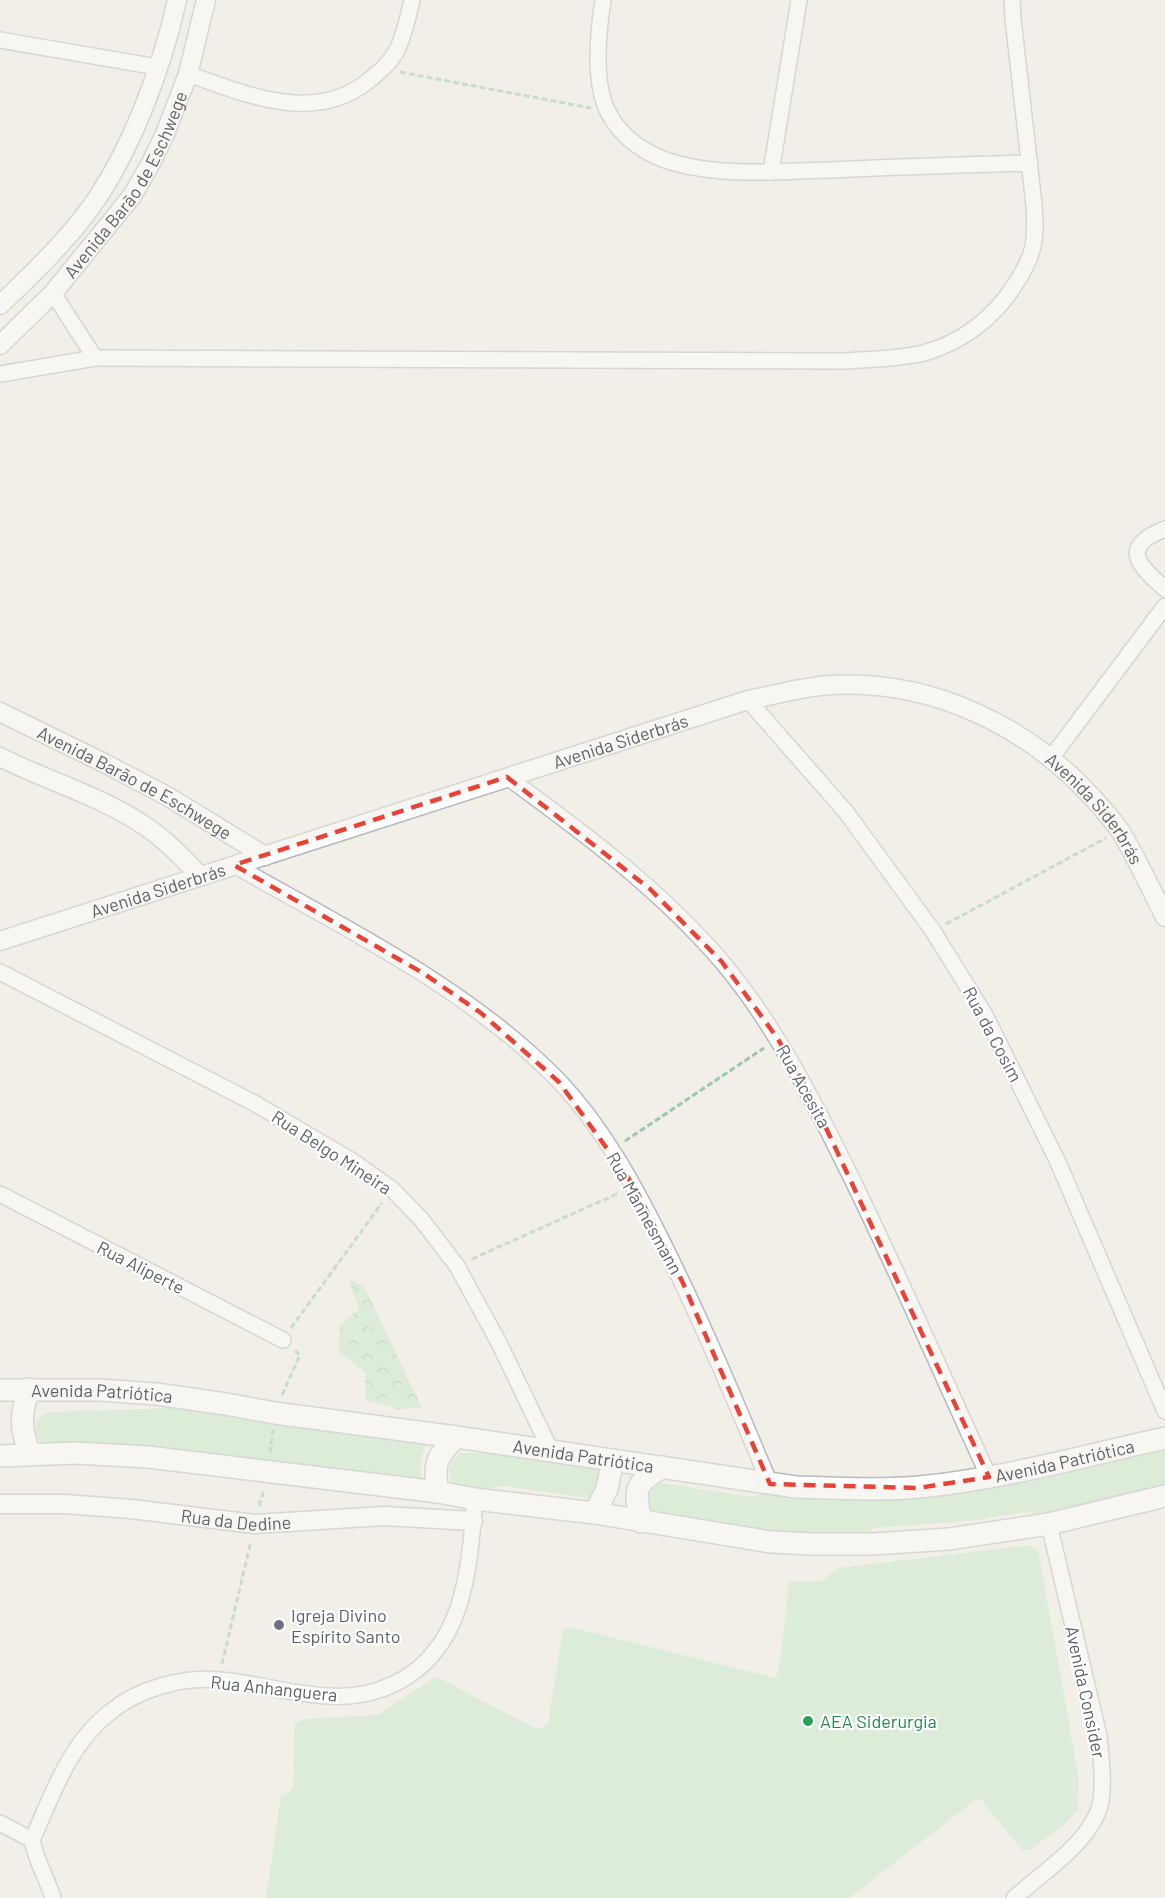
<svg xmlns="http://www.w3.org/2000/svg" width="1165" height="1898" font-family="Barlow,sans-serif">
<style>
.grass{fill:#c5e8c5}
.forest{fill:url(#forest-crowns)}
.lines{fill:none;stroke-linecap:round;stroke-linejoin:round}
.minor-casing{stroke:#b5b8bc;stroke-width:18}
.tertiary-casing{stroke:#b5b8bc;stroke-width:21}
.secondary-casing{stroke:#b6babf;stroke-width:24}
.path{stroke:#9cc7a9;stroke-width:3;stroke-dasharray:6 3;stroke-linecap:butt}
.minor{stroke:#fff;stroke-width:15}
.tertiary{stroke:#fff;stroke-width:18}
.secondary{stroke:#fff;stroke-width:21}
.marked{fill:none;stroke:#ea4335;stroke-width:4.5;stroke-dasharray:12 8;stroke-linejoin:round}
.worship-dot{fill:#6b7280;stroke:#fff;stroke-width:2}
.leisure-dot{fill:#2e9e5b;stroke:#fff;stroke-width:2}
.labels{text-anchor:middle;dominant-baseline:central;stroke-width:4.5;stroke-linejoin:round;paint-order:stroke}
.street-label{font-size:18px;fill:#5f6368;stroke:#fff}
.worship-label{font-size:18px;fill:#5b616d;stroke:#fff;text-anchor:start}
.leisure-label{font-size:18px;fill:#27864d;stroke:#fff;text-anchor:start}
</style>
<defs>
<pattern id="forest-crowns" width="20" height="18" patternUnits="userSpaceOnUse" patternTransform="scale(1.5)"><rect width="20" height="18" fill="#c5e8c5"/><path d="M2 6a3 3 0 1 1 6 0M12 15a3 3 0 1 1 6 0" fill="none" stroke="#a3c0a4"/></pattern>
</defs>
<rect width="100%" height="100%" fill="#f1efe8"/>
<!-- grass -->
<g class="grass">
<path d="M 175,1408 L 280,1420 L 428,1442 C 420,1456 418,1467 423,1482 L 47,1447 C 31,1438 32,1418 49,1412 Z"/>
<path d="M 1165,1446 L 1165,1487 L 1037,1516 L 1030,1511 L 977,1520 L 874,1528 L 857,1540 L 803,1536 L 653,1515 C 644,1503 647,1489 662,1483 L 751,1497 L 771,1492 L 809,1494 Z"/>
<path d="M 461,1453 L 503,1453 L 595,1468 L 604,1474 L 594,1499 L 505,1486 L 465,1491 L 454,1486 C 446,1473 448,1461 461,1453 Z"/>
<path d="M 1030,1545 L 1039,1554 L 1079,1780 L 1078,1809 L 1068,1821 L 1030,1850 L 1022,1850 L 981,1799 L 975,1800 L 849,1898 L 266,1898 L 281,1796 L 293,1789 L 295,1723 L 305,1719 L 377,1715 L 437,1677 L 537,1729 L 548,1724 L 563,1629 L 570,1627 L 775,1678 L 780,1664 L 789,1582 L 822,1581 L 838,1568 Z"/>
</g>
<!-- forest -->
<path class="forest" d="M 348,1277 L 365,1288 L 422,1408 L 398,1409 L 365,1400 L 365,1372 L 339,1352 L 340,1324 L 359,1310 Z"/>
<g class="lines">
<!-- minor casing -->
<g class="minor-casing">
<g id="minor">
<path d="M 603,0 C 598,32 593,82 608,112 C 621,138 648,156 675,163 C 725,177 779,171 830,170 C 896,167 963,165 1030,163"/>
<path d="M 0,40 L 157,67"/>
<path d="M 188,74 C 245,94 313,124 367,82 C 379,72 391,63 398,48 C 405,33 408,16 412,0"/>
<path d="M 771,172 L 799,0"/>
<path d="M 95,358 L 846,361 C 872,359 899,359 924,353 C 963,342 995,317 1016,283 C 1023,272 1029,262 1032,250 C 1036,236 1035,220 1034,205 L 1013,19 L 1012,0"/>
<path d="M 0,374 L 95,358 L 53,293"/>
<path d="M 1165,529 C 1119,547 1138,565 1165,589"/>
<path d="M 748,700 L 846,812 L 933,931 L 985,1015 L 1057,1160 L 1165,1411"/>
<path d="M 1051,758 L 1165,606"/>
<path d="M 507,777 C 584,833 661,890 723,963 C 777,1028 814,1102 851,1177 C 899,1275 943,1377 989,1477"/>
<path d="M 234,865 C 346,929 467,987 558,1080 C 602,1126 633,1183 661,1239 C 701,1319 736,1402 770,1484"/>
<path d="M 0,972 L 254,1103 L 354,1162 L 392,1189 L 421,1219 L 457,1266 L 499,1343 L 551,1451"/>
<path d="M 0,1194 L 283,1340"/>
<path d="M 0,1823 L 32,1840"/>
<path d="M 53,1898 C 47,1878 36,1861 32,1840 C 52,1796 69,1744 109,1713 C 137,1689 183,1676 220,1680 C 281,1685 338,1713 398,1682 C 466,1646 469,1567 475,1499"/>
<path d="M 1014,1898 C 1042,1873 1094,1840 1101,1801 C 1104,1779 1101,1757 1099,1736 L 1049,1524"/>
</g>
</g>
<!-- tertiary casing -->
<g class="tertiary-casing">
<g id="tertiary">
<path d="M 0,305 C 32,274 65,243 91,207 C 131,151 162,68 177,0"/>
<path id="s1" d="M 0,345 L 53,293 L 132,196 L 151,163 L 165,134 L 188,74 L 206,0"/>
<path id="s2" d="M 0,712 L 104,763 L 167,796 L 265,856"/>
<path d="M 0,757 C 47,781 98,795 142,824 C 164,838 182,857 200,876"/>
<path id="s3" d="M 0,941 L 748,700 C 776,695 804,686 833,685 C 931,680 1026,725 1092,797 C 1102,808 1113,820 1121,832 C 1137,859 1151,889 1165,917"/>
<path id="s4" d="M 0,1504 L 65,1504 L 131,1509 L 255,1524 L 384,1516 L 473,1521"/>
</g>
</g>
<!-- secondary casing -->
<g class="secondary-casing">
<g id="secondary">
<path d="M 29,1389 C 20,1415 20,1428 30,1454"/>
<path id="s5" d="M 0,1390 L 100,1390 L 156,1394 L 226,1404 L 275,1413 L 456,1437 L 796,1487 C 836,1488 878,1491 919,1487 C 1002,1479 1084,1456 1165,1438"/>
<path d="M 0,1456 L 76,1453 L 148,1457 L 438,1492 L 475,1499 L 595,1513 L 771,1542 L 812,1544 L 873,1544 L 949,1539 L 1049,1524 L 1165,1496"/>
<path d="M 438,1492 C 433,1464 436,1457 456,1437"/>
<path d="M 595,1513 L 607,1489 L 613,1460"/>
<path d="M 641,1522 C 634,1490 633,1484 663,1467"/>
</g>
</g>
<!-- path -->
<g class="path">
<path d="M 400,72 L 591,108"/>
<path d="M 946,924 L 1106,838"/>
<path d="M 625,1141 L 764,1048"/>
<path d="M 472,1259 L 619,1193"/>
<path d="M 291,1328 L 382,1203"/>
<path d="M 282,1395 L 300,1355 L 295,1351"/>
<path d="M 270,1453 L 273,1430"/>
<path d="M 259,1506 L 264,1489"/>
<path d="M 222,1664 L 251,1541"/>
</g>
<!-- minor -->
<use href="#minor" class="minor"/>
<!-- tertiary -->
<use href="#tertiary" class="tertiary"/>
<!-- secondary -->
<use href="#secondary" class="secondary"/>
</g>
<!-- marked area -->
<path d="M0 0H1165V1898H0ZM 507,777 L 650,889 L 722,962 L 778,1039 L 813,1100 L 989,1477 L 918,1488 L 770,1484 L 683,1283 L 634,1186 L 559,1082 L 481,1013 L 423,973 L 234,865 Z" fill="#f1efe8" fill-opacity=".55" fill-rule="evenodd"/>
<path class="marked" d="M 507,777 L 650,889 L 722,962 L 778,1039 L 813,1100 L 989,1477 L 918,1488 L 770,1484 L 683,1283 L 634,1186 L 559,1082 L 481,1013 L 423,973 L 234,865 Z"/>
<!-- markers -->
<circle class="worship-dot" cx="279" cy="1625" r="6"/>
<circle class="leisure-dot" cx="808" cy="1721" r="6"/>
<g class="labels">
<!-- street labels -->
<g class="street-label">
<text stroke="none"><textPath href="#s1" startOffset="206">Avenida Barão de Eschwege</textPath></text>
<text stroke="none"><textPath href="#s3" startOffset="652">Avenida Siderbrás</textPath></text>
<text stroke="none"><textPath href="#s2" startOffset="152">Avenida Barão de Eschwege</textPath></text>
<text stroke="none"><textPath href="#s3" startOffset="1174">Avenida Siderbrás</textPath></text>
<text stroke="none"><textPath href="#s3" startOffset="166">Avenida Siderbrás</textPath></text>
<text transform="translate(993 1034) rotate(62)">Rua da Cosim</text>
<text transform="translate(804 1086) rotate(61)">Rua Acesita</text>
<text transform="translate(332 1152) rotate(33)">Rua Belgo Mineira</text>
<text transform="translate(645 1213) rotate(61)">Rua Mannesmann</text>
<text transform="translate(141 1267) rotate(27)">Rua Aliperte</text>
<text stroke="none"><textPath href="#s5" startOffset="102">Avenida Patriótica</textPath></text>
<text stroke="none"><textPath href="#s5" startOffset="588">Avenida Patriótica</textPath></text>
<text stroke="none"><textPath href="#s5" startOffset="1074">Avenida Patriótica</textPath></text>
<text stroke="none"><textPath href="#s4" startOffset="237">Rua da Dedine</textPath></text>
<text transform="translate(274 1688) rotate(6)">Rua Anhanguera</text>
<text transform="translate(1086 1692) rotate(78)">Avenida Consider</text>
</g>
<!-- worship labels -->
<g class="worship-label">
<text x="291" y="1615">Igreja Divino<tspan x="291" dy="21">Espírito Santo</tspan></text>
</g>
<!-- leisure labels -->
<g class="leisure-label">
<text x="820" y="1721">AEA Siderurgia</text>
</g>
</g>
</svg>
